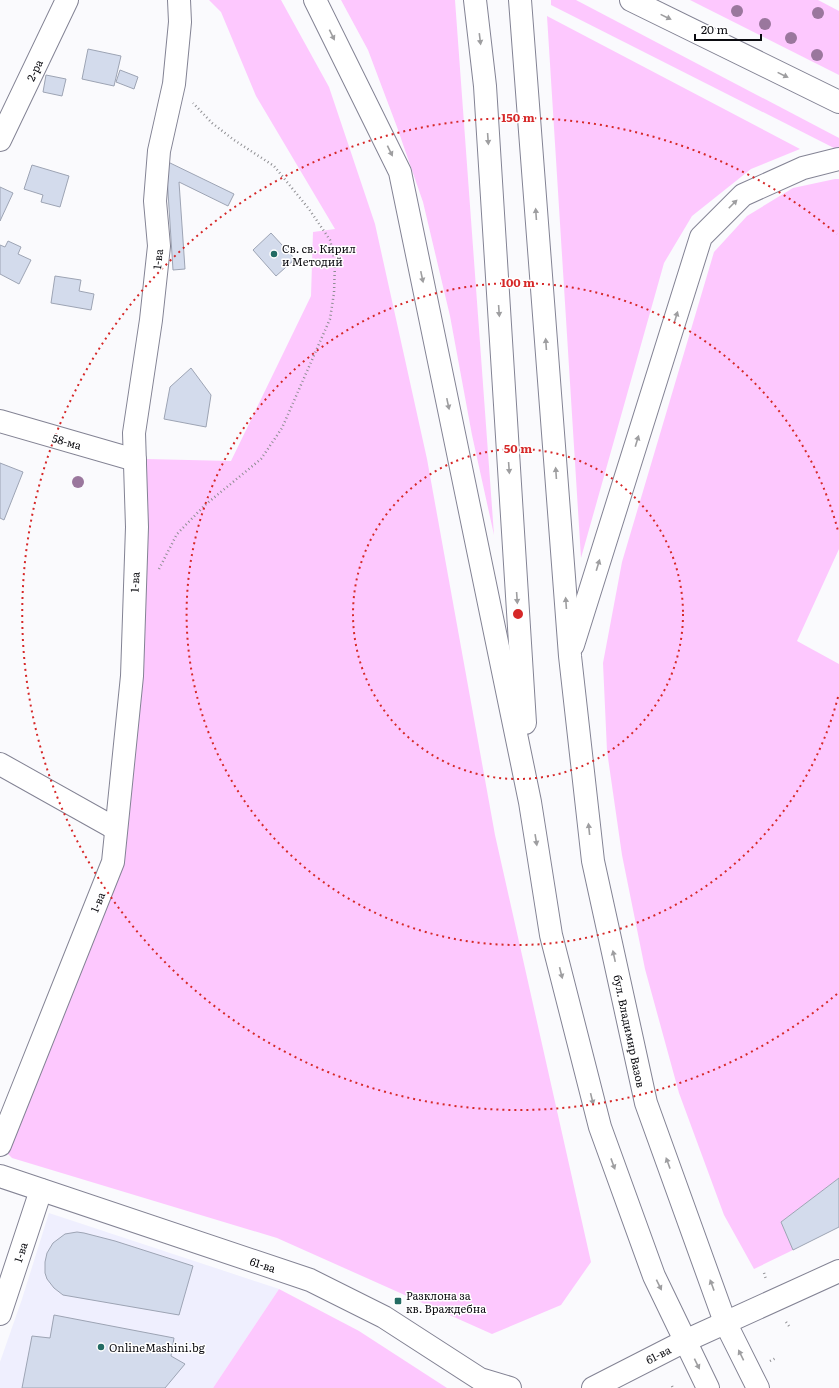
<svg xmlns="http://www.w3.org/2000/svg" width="839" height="1388" font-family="Literata,serif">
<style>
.built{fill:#efeffe}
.green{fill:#fdc8fe}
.building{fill:#d3dbec;stroke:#9da4b4}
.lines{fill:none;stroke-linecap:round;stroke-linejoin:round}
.minor-casing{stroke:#838394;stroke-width:24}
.major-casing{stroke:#838394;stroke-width:24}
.path{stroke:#8e8e92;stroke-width:2.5;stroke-dasharray:1 3;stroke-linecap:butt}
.minor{stroke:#fff;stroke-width:22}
.major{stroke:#fff;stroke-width:22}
.tree{fill:#9a779d}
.oneway{fill:#9e9ea0}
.ring{fill:none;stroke:#d62828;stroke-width:2;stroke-dasharray:2 4}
.poi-dot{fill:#226b63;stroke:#fff;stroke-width:1.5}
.labels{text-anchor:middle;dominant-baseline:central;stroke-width:3;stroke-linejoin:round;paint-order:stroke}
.street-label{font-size:11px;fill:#0c0c11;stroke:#fff}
.poi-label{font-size:11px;fill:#0c0c11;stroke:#fff;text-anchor:start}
.centre{fill:#d62828;stroke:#fff;stroke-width:2}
.ring-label{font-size:12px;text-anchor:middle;font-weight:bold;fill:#d62828;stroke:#fff;stroke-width:3;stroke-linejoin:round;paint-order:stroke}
</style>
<rect width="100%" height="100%" fill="#fafafd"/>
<!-- built -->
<path class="built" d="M 49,1213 L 279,1289 L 213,1388 L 0,1388 L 0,1362 L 22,1299 Z"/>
<!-- green -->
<g class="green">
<path d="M 209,0 L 281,0 L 329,87 L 375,224 L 427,459 L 495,835 L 591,1262 L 561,1305 L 492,1334 L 277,1238 L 12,1158 L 4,1150 L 132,773 L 146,459 L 231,461 L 311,296 L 313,232 L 335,229 L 256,96 L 221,12 Z"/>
<path d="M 341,0 L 455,0 L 494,535 L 472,435 L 450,316 L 423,202 L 397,127 L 368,50 Z"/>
<path d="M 551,0 L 576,0 L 839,138 L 839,148 L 834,148 L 551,5 Z"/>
<path d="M 690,0 L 818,0 L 839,11 L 839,75 Z"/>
<path d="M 547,16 L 800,149 L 751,169 L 692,216 L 664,263 L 581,558 Z"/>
<path d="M 835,179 L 839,179 L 839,549 L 797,641 L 839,664 L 839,1178 L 781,1222 L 793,1250 L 754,1269 L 724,1215 L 679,1093 L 645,969 L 622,855 L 607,751 L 603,663 L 622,562 L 714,252 L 747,216 L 793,188 Z"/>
<path d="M 279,1289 L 359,1331 L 447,1388 L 213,1388 Z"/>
</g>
<!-- building -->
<g class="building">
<path d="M 88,49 L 121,56 L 114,86 L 82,79 Z"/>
<path d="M 120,70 L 138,77 L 134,89 L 116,82 Z"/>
<path d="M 46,75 L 66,79 L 62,96 L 43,92 Z"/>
<path d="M 166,161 L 234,194 L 228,206 L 179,182 L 185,269 L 173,270 Z"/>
<path d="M 32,165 L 69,176 L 60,207 L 41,202 L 43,195 L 24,189 Z"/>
<path d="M 0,187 L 13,193 L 0,221 Z"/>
<path d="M 271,233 L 295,259 L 276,276 L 253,250 Z"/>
<path d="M 8,241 L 21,247 L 18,254 L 31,260 L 19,284 L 0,274 L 0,245 L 5,247 Z"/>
<path d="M 55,276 L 81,280 L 79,291 L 94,294 L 91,310 L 51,303 Z"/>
<path d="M 191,368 L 211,395 L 206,427 L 164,419 L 170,387 Z"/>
<path d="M 0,463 L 23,472 L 4,520 L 0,518 Z"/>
<path d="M 839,1178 L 839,1227 L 793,1250 L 781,1222 Z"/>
<path d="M 77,1232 L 84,1233 L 115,1241 L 193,1266 L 179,1315 L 63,1295 L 54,1288 L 47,1279 L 45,1273 L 45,1262 L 47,1253 L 53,1243 L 65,1234 Z"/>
<path d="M 54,1315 L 174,1338 L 171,1356 L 185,1364 L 165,1388 L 22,1388 L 32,1336 L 50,1338 Z"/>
</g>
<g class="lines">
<!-- minor casing -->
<g class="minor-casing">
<g id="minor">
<path d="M 0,140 L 67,0"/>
<path d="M 0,421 L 135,460"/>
<path d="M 0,764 L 116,829"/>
<path d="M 0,1145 L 113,862 L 132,676 L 137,527 L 134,433 L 151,320 L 159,246 L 155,201 L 159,151 L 174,84 L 180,22 L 179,0"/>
<path d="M 0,1176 L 310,1280 L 384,1317 L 480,1379 L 510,1388"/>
<path d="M 0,1314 L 41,1190"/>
<path d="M 593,1388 L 685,1341 L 839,1271"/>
</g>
</g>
<!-- major casing -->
<g class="major-casing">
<g id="major">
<path d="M 315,0 L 400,172 L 530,802 L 551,935 L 600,1127 L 654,1276 L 708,1388"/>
<path d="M 475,0 L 485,86 L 525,723"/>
<path d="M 520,0 L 570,656 L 593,861 L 646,1103 L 725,1322 L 758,1388"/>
<path d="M 631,0 L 839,102"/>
<path d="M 573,645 L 701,237 L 743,195 L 803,168 L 839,159"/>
</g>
</g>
<!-- path -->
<g class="path">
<path d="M 159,569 L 177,534 L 205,505 L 261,459 L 282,428 L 330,319 L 334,293 L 335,262 L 330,240 L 309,209 L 274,166 L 234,140 L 212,123 L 193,103"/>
<path d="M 764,1273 L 766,1279"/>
<path d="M 786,1322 L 789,1326"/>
<path d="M 770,1361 L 776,1358"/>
<path d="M 672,1386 L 673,1388"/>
</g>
<!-- minor -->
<use href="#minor" class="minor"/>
<!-- major -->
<use href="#major" class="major"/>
</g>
<!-- trees -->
<g class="tree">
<circle cx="737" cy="11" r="6"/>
<circle cx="818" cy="13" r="6"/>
<circle cx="765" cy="24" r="6"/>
<circle cx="791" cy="38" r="6"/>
<circle cx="817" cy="55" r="6"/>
<circle cx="78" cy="482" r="6"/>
</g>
<!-- one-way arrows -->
<defs><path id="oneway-solid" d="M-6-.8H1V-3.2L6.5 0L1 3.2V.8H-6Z"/></defs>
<g class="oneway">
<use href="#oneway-solid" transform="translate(666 17) rotate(26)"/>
<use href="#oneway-solid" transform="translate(332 35) rotate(64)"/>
<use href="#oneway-solid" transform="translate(480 39) rotate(83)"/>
<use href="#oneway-solid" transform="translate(783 75) rotate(26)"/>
<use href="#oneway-solid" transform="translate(488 139) rotate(86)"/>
<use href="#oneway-solid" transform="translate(390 151) rotate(64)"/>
<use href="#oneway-solid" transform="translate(733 204) rotate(-45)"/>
<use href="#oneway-solid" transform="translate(536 214) rotate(-94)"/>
<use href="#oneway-solid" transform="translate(422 277) rotate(78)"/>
<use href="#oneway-solid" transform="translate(499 311) rotate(86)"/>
<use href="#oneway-solid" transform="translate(676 317) rotate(-73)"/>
<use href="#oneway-solid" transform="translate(546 344) rotate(-94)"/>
<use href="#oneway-solid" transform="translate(448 404) rotate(78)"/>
<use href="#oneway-solid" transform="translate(637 441) rotate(-73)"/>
<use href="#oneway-solid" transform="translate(509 468) rotate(86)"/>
<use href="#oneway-solid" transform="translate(556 473) rotate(-94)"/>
<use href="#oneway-solid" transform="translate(598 565) rotate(-73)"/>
<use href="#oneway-solid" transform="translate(517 598) rotate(86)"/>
<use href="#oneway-solid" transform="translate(566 603) rotate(-94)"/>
<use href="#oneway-solid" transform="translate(589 829) rotate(-96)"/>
<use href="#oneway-solid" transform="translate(536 840) rotate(81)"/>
<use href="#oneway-solid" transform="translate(614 956) rotate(-102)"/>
<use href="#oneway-solid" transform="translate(561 973) rotate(76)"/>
<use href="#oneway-solid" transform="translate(592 1099) rotate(76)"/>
<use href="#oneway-solid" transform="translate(668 1163) rotate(-110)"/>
<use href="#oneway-solid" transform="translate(613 1164) rotate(70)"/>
<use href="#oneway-solid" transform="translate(659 1285) rotate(64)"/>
<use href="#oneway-solid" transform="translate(712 1285) rotate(-110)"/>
<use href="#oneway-solid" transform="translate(741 1355) rotate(-116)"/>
<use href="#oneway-solid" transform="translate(697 1364) rotate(64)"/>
</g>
<!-- distance rings -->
<g class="ring">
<circle cx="518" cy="614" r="165"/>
<path d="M838 697A331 331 0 1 1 838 531"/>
<path d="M837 994A496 496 0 1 1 837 234"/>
</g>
<!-- markers -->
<g class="poi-dot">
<circle cx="274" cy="254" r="4"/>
<rect x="394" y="1297" width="8" height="8" rx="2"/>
<circle cx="101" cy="1347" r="4"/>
</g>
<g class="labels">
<!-- street labels -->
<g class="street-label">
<text transform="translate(34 70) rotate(-65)">2-ра</text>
<text transform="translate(157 259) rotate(-84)">1-ва</text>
<text transform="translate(67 441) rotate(16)">58-ма</text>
<text transform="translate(134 582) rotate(-87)">1-ва</text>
<text transform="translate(97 902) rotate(-68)">1-ва</text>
<text transform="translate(630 1031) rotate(78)">бул. Владимир Вазов</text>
<text transform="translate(20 1252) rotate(-72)">1-ва</text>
<text transform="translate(263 1264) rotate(18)">61-ва</text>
<text transform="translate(658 1354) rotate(-27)">61-ва</text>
</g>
<!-- poi labels -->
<g class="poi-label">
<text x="282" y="248">Св. св. Кирил<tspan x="282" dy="13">и Методий</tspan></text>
<text x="406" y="1295">Разклона за<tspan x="406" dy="13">кв. Враждебна</tspan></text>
<text x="109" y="1347">ОnlineMashini.bg</text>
</g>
</g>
<circle cx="518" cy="614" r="6" class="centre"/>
<g class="ring-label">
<text x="518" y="122">150 m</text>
<text x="518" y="287">100 m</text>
<text x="518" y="453">50 m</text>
</g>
<!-- scale -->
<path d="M695 34v6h66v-6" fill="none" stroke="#0c0c11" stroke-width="2"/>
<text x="701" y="34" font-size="12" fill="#0c0c11" stroke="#ffffff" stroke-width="3" paint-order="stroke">20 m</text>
</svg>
